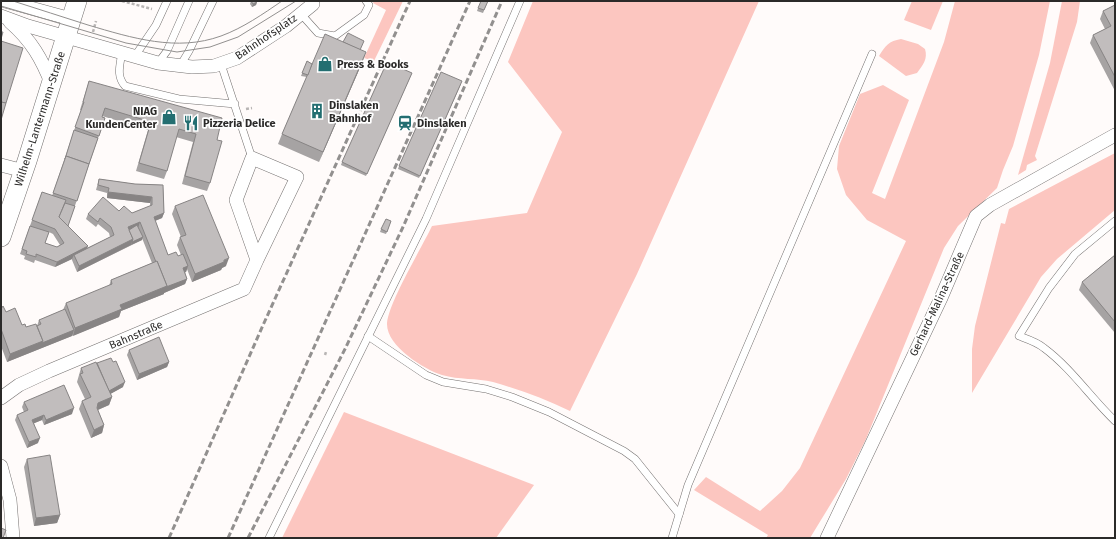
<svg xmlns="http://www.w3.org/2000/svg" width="1116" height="539" font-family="'Fira Sans',sans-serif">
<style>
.green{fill:#fcc6c0}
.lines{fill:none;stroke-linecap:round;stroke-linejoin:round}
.lane-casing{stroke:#747170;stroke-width:8}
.street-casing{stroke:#747170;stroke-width:14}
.secondary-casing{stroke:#747170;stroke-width:20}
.path{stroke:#b8b5b4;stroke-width:2.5;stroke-dasharray:3 2;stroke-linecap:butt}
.lane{stroke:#fff;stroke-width:7}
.street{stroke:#fff;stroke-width:13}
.secondary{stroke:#fff;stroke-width:19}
.tram{stroke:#92908f;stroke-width:1}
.rail{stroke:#92908f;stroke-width:3;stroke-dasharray:6 3;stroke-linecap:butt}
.wall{fill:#a6a3a3;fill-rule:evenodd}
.shaded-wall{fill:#878484}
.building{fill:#c1bdbd;stroke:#878484}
.labels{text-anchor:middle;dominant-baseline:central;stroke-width:3.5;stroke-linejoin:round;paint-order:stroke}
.street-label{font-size:11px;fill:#2b2a29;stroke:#fff}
.poi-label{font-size:11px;font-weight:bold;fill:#2b2a29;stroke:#fff;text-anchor:start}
</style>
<rect width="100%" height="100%" fill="#fffbfa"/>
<!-- green -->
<g class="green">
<path d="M 374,1 L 403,1 L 374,61 L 364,58 L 386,10 L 373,3 Z"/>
<path d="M 533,1 L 759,1 L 637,274 L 570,411 C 545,399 520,390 493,382 C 477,378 459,380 442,375 C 424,369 386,346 387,323 C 389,302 422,247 432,226 L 527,213 L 562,132 L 508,62 Z"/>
<path d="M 912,1 L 943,1 L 931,30 L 904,20 Z"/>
<path d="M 955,1 L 1050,1 L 1039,55 L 1013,146 L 1003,170 L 997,188 L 958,226 L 944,248 L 866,439 L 846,479 L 810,538 L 766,538 L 768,535 L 694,490 L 706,477 L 760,511 L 782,491 L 800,468 L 906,241 L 867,220 L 846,195 L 837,169 L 839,146 L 860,94 L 883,85 L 909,100 L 872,193 L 885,199 L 944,42 Z"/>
<path d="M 1062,1 L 1080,1 L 1077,22 L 1035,156 L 1037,160 L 1027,165 L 1026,170 L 1018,175 L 1050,63 Z"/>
<path d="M 901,39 L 918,44 L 925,49 C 928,59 923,65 917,73 L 906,76 L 879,56 C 885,46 889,41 901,39 Z"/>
<path d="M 1115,153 L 1115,210 L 1057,259 L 1041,277 L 972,393 L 972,349 L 975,326 L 1001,223 L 1005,224 L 1009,209 Z"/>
<path d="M 344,412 L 534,485 L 496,538 L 282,538 Z"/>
</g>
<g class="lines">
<!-- lane casing -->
<g class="lane-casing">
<g id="lane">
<path d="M 301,14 L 318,33 L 335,36 L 364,15 L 369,5 L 366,1"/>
<path d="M 122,52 C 120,65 116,76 125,86 L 179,99 L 235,104"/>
<path d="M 135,56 L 156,25 L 167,1"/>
<path d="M 158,63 L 167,51 L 189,1"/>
<path d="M 221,64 L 252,158"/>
<path d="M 180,66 L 189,51 L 213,1"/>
<path d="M 1115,221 L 1075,254 L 1049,288 L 1019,336 C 1027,339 1037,342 1044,348 C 1071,368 1091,398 1115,421"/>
<path d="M 368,336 L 426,375 L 443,382 L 486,389 L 512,397 L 549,412 L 624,451 L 635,459 L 679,514"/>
<path d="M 269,538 L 426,219 L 520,1"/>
<path d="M 672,538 L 688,485 L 872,54"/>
</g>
</g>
<!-- street casing -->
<g class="street-casing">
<g id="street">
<path d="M 5,1 L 71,19"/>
<path d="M 1,16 L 28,26 L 158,63 L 192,67 L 214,66 L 237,58 L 286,26 L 313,4"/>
<path d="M 10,22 C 31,40 42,59 52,85"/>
<path d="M 1,165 L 24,171"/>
<path d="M 1,398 L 19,385 L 49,371 L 244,289 L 257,260 L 236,200 L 252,158 L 297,177 L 257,260"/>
<path d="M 1,466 L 10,500 L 13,538"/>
<path d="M 827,538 L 941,298 L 976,216 L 990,205 L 1115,135"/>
</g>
</g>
<!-- secondary casing -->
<g class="secondary-casing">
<path id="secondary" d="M 1,237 L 27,161 L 77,1"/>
</g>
<!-- path -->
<g class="path">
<path d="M 122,1 L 152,9"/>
<path d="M 93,32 L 96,21"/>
<path d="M 246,109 L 252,108"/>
<path d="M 325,355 L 326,352"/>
</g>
<!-- lane -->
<use href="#lane" class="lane"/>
<!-- street -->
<use href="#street" class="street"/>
<!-- secondary -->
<use href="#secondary" class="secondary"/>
<!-- tram -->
<g class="tram">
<path d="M 13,1 C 38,9 63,17 88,25 C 132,38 177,52 221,36 C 243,28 263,14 282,1"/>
<path d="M 1,6 L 126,43 L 177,52 L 210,47 L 238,37 L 296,1"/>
</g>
<!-- rail -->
<g class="rail">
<path d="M 169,538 L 264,323 L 410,1"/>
<path d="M 228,538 L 470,1"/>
<path d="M 248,538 L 345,349 L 403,227 L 502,1"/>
</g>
</g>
<!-- wall -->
<g class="wall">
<path d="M 251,1 L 257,2 L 256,5 L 252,7 L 250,4 Z"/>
<path d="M 488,1 L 483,13 L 477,11 L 478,8 Z"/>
<path d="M 1115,5 L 1115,91 L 1090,43 L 1093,35 L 1105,29 L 1100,19 L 1103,11 Z"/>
<path d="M 343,42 L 360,50 L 362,63 L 319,162 L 278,144 L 282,134 L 307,77 L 301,76 L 307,61 L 312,64 Z"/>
<path d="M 412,73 L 366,176 L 341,165 L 342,162 Z"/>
<path d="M 89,81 L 217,140 L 210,183 L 207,191 L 182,184 L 193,142 L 176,137 L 167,171 L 164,179 L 136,171 L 148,130 L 102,116 L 102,117 L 105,118 L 68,226 L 87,248 L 110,237 L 109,233 L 98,224 L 96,227 L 86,219 L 88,214 L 119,211 L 132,213 L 150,206 L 150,203 L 107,198 L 107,193 L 96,190 L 99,179 L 135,184 L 163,185 L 164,213 L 162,218 L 155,221 L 168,255 L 178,256 L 181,255 L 177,245 L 180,237 L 181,237 L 172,214 L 175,206 L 226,266 L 222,268 L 221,270 L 192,282 L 187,269 L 186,272 L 185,272 L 187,279 L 185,284 L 164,293 L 164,294 L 121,311 L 119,317 L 7,362 L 1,346 L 1,309 L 6,312 L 22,325 L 26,327 L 37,326 L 39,320 L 63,310 L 66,303 L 109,286 L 111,280 L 152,263 L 142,238 L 142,240 L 77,272 L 72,260 L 72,259 L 55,267 L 35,260 L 34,263 L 24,259 L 25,256 L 20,254 L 42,192 L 52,196 L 81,110 L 80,110 ZM 49,232 L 53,234 L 60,245 L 57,247 L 45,243 Z"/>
<path d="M 461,84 L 419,178 L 398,169 L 399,166 Z"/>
<path d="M 391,221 L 386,234 L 380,232 L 381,229 Z"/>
<path d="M 1115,255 L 1115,333 L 1079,290 L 1082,282 Z"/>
<path d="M 129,350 L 169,362 L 167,367 L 137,380 L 127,355 Z"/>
<path d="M 97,363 L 123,387 L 110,394 L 112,397 L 109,405 L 98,410 L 104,425 L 102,433 L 91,438 L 79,409 L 82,401 L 85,399 L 77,382 L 81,368 Z"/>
<path d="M 24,402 L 72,414 L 44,425 L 42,420 L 34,423 L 38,443 L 27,448 L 15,420 L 17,415 L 24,412 L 22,407 Z"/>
<path d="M 27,459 L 60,515 L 57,523 L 34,526 L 24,467 Z"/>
</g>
<!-- shaded-wall -->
<g class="shaded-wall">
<path d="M 257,2 L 256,5 L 252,7 L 253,4 Z"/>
<path d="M 366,52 L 362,63 L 319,162 L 323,152 Z"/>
<path d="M 108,192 L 152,197 L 150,203 L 107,198 Z"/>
<path d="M 164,213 L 162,218 L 152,222 L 154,217 Z"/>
<path d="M 140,222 L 138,228 L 127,231 L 128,227 Z"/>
<path d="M 143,237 L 142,240 L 131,245 L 132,242 Z"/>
<path d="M 133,239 L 131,245 L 77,272 L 79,266 Z"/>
<path d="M 88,246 L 86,252 L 74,255 L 72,259 L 55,267 L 57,262 Z"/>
<path d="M 229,258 L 226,266 L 222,268 L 221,270 L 192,282 L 195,274 Z"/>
<path d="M 188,266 L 186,272 L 181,274 L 183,268 Z"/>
<path d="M 187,279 L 185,284 L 164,293 L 164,294 L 121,311 L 119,317 L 73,336 L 75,328 L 120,305 L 167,286 Z"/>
<path d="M 74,330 L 72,336 L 7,362 L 10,354 L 43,341 Z"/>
<path d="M 169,362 L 167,367 L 137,380 L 139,374 Z"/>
<path d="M 125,382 L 123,387 L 105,397 L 107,392 Z"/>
<path d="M 112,397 L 109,405 L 95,411 L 98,403 Z"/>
<path d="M 74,408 L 72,414 L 44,425 L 46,420 Z"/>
<path d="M 44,415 L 42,420 L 30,425 L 32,420 Z"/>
<path d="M 104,425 L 102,433 L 91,438 L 94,430 Z"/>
<path d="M 40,438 L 38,443 L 27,448 L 29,442 Z"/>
<path d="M 60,515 L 57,523 L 34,526 L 36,518 Z"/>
</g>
<!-- building -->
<g class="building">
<path d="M 251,1 L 257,1 L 257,2 L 253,4 Z"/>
<path d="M 481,1 L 488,1 L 484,10 L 478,8 Z"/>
<path d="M 1115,5 L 1115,77 L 1093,35 L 1111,26 L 1103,11 Z"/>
<path d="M 1,32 L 3,32 L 1,39 Z"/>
<path d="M 348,33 L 364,41 L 360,50 L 343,42 Z"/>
<path d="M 325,34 L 366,52 L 323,152 L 282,134 Z"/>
<path d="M 1,41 L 23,48 L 6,103 L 1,102 Z"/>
<path d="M 307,61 L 312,64 L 308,75 L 302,73 Z"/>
<path d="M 387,62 L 412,73 L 367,174 L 342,162 Z"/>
<path d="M 441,72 L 462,81 L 420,176 L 399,166 Z"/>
<path d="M 89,81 L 222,118 L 217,140 L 222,141 L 210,183 L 185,176 L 196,134 L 179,129 L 167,171 L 139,163 L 151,122 L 105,108 L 102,117 L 105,118 L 99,136 L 75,127 L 84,102 L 83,102 Z"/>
<path d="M 1,102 L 6,103 L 1,120 Z"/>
<path d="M 74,130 L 98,138 L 89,164 L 66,156 L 65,159 Z"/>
<path d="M 66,156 L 89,164 L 77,201 L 53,193 Z"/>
<path d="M 99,179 L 135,184 L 163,185 L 164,213 L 154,217 L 168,255 L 176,252 L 178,256 L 183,254 L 188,266 L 183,268 L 187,279 L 166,287 L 167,286 L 157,261 L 156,262 L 140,222 L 128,227 L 133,239 L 79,266 L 74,255 L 114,235 L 111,227 L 100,218 L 98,222 L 88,214 L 103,197 L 119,211 L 124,206 L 132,213 L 152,205 L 152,197 L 108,192 L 109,188 L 98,185 Z"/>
<path d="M 42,192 L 66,200 L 59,217 L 88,246 L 57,262 L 36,254 L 36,257 L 26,254 L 27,251 L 22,249 L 30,226 L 49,232 L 45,243 L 57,247 L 64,243 L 55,229 L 32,220 Z"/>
<path d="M 203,195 L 229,258 L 224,260 L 224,262 L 195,274 L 180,237 L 186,235 L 175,206 Z"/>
<path d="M 65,203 L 75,206 L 68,226 L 59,217 Z"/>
<path d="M 386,219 L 391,221 L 387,232 L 381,229 Z"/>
<path d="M 137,225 L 143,237 L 132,242 L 133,239 L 129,230 Z"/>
<path d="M 1115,255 L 1115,322 L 1082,282 Z"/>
<path d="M 157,261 L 167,286 L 120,305 L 122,309 L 75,328 L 66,303 L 112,284 L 111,280 Z"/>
<path d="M 3,306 L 6,312 L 15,308 L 22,325 L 25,324 L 26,327 L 36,324 L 43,341 L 10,354 L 1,329 L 1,309 Z"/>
<path d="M 65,309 L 74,330 L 42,343 L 43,341 L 37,326 L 41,324 L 39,320 Z"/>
<path d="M 159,337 L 169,362 L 139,374 L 129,350 Z"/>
<path d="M 111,358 L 113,362 L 116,361 L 125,382 L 109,391 L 97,363 Z"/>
<path d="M 96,362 L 112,397 L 98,403 L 97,408 L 104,425 L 94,430 L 82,401 L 91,397 L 80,374 L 83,373 L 81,368 Z"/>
<path d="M 64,385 L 74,408 L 46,420 L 44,415 L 32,420 L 40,438 L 29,442 L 17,415 L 28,410 L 24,402 Z"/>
<path d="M 50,455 L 60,515 L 36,518 L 27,459 Z"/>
<path d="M 1,528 L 6,530 L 3,538 L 1,538 Z"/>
</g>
<!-- icons -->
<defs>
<g id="shop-bare" transform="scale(1.2)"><path d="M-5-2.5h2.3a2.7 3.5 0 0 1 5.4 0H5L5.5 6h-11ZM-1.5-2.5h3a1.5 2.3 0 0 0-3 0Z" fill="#236e71" stroke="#fff" stroke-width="2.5" paint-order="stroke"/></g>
<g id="building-bare" transform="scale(1.2)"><path d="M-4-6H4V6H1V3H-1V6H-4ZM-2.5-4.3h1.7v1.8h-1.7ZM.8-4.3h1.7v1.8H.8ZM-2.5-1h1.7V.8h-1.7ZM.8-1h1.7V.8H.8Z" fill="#236e71" stroke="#fff" stroke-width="2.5" paint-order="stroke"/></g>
<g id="restaurant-bare" transform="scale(1.2)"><path d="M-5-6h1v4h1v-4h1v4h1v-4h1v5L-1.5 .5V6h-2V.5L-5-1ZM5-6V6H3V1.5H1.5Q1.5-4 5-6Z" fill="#236e71" stroke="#fff" stroke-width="2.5" paint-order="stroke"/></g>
<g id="station-bare" transform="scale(1.2)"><path d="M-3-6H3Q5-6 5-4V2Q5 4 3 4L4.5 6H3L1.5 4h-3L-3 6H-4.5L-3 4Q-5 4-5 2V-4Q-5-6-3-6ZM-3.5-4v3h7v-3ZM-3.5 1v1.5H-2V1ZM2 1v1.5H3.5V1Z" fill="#236e71" stroke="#fff" stroke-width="2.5" paint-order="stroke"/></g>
</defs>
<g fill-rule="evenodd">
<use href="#shop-bare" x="325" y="64"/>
<use href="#building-bare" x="317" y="111"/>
<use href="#shop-bare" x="169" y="117"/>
<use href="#restaurant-bare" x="191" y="123"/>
<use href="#station-bare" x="405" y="123"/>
</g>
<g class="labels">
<!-- street labels -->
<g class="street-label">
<text transform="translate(266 37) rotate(-34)">Bahnhofsplatz</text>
<text transform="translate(40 119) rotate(-72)">Wilhelm-Lantermann-Straße</text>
<text transform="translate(937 304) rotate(-65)">Gerhard-Malina-Straße</text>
<text transform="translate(136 335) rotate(-23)">Bahnstraße</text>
</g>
<!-- poi labels -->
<g class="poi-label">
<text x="337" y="64">Press &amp; Books</text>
<text x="329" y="105">Dinslaken<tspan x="329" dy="13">Bahnhof</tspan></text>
<text x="157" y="111" text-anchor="end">NIAG<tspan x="157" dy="13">KundenCenter</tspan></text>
<text x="203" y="123">Pizzeria Delice</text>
<text x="417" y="123">Dinslaken</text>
</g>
</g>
<!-- border -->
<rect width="1116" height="539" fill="none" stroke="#2b2a29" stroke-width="4"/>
</svg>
